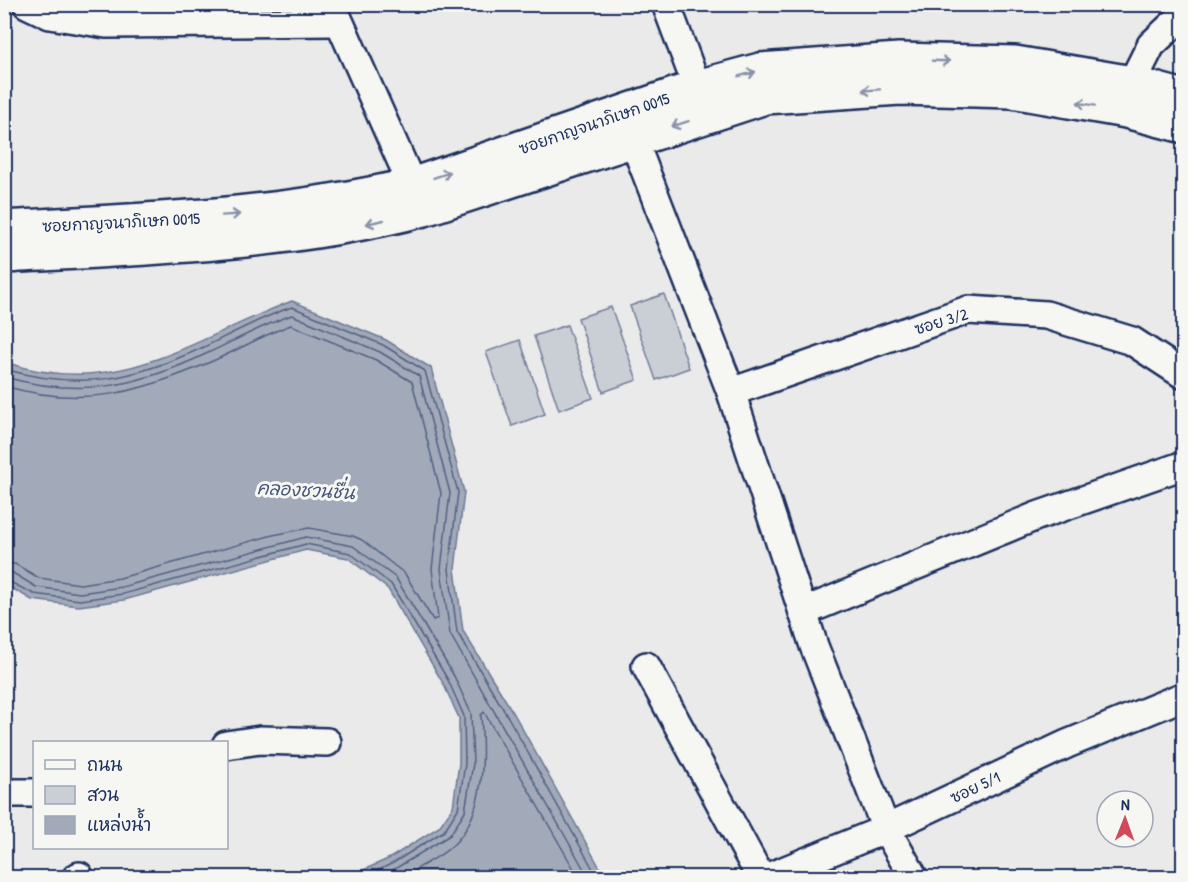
<svg xmlns="http://www.w3.org/2000/svg" width="1188" height="882" font-family="'Patrick Hand','Playpen Sans Thai',sans-serif">
<style>
.green{fill:#caced5;stroke:#727e9a;stroke-width:1.5}
.water{fill:#a2aaba;stroke:#6c7995;stroke-width:1.5}
.lines{fill:none;stroke-linecap:round;stroke-linejoin:round}
.shore{stroke:#516083;stroke-width:1.5}
.street-casing{stroke:#1b2f5e;stroke-width:32}
.secondary-casing{stroke:#1b2f5e;stroke-width:38}
.street{stroke:#f6f6f2;stroke-width:27}
.secondary{stroke:#f6f6f2;stroke-width:33}
.oneway{stroke:#8892a8}
.labels{text-anchor:middle;dominant-baseline:central;stroke-width:6;stroke-linejoin:round;paint-order:stroke}
.street-label{font-size:16px;fill:#1b2f5e;stroke:#f6f6f2}
.water-label{font-size:18px;font-style:italic;fill:#44547a;stroke:#f6f6f2}
</style>
<rect width="100%" height="100%" fill="#e9eae9"/>
<filter id="ink" filterUnits="userSpaceOnUse"><feTurbulence type="fractalNoise" baseFrequency=".0167" numOctaves="2"/><feDisplacementMap in="SourceGraphic" scale="12" xChannelSelector="R" yChannelSelector="G"/><feConvolveMatrix kernelMatrix="1 2 1 2 8 2 1 2 1" color-interpolation-filters="sRGB"/></filter>
<g filter="url(#ink)">
<!-- green -->
<g class="green">
<path d="M 664,294 L 689,368 L 656,380 L 630,306 Z"/>
<path d="M 611,307 L 637,380 L 603,392 L 578,318 Z"/>
<path d="M 567,325 L 593,398 L 559,410 L 534,336 Z"/>
<path d="M 520,340 L 545,414 L 512,426 L 486,352 Z"/>
</g>
<!-- water -->
<path class="water" d="M 292,301 L 386,340 L 431,368 L 464,492 L 455,569 L 463,631 L 514,714 L 605,877 L 348,877 L 390,858 L 439,827 L 453,807 L 459,763 L 459,718 L 443,683 L 388,589 L 348,558 L 306,550 L 124,600 L 79,606 L 32,600 L 5,584 L 5,362 C 117,401 192,339 292,301 Z"/>
<g class="lines">
<!-- shore -->
<g class="shore">
<path d="M 4,369 C 82,391 132,380 204,347 C 233,333 262,317 292,307 L 383,345 L 425,371 L 458,492 L 449,569 L 457,632 L 508,717 L 598,878"/>
<path d="M 4,377 C 82,398 137,387 208,353 C 236,340 263,325 292,315 L 380,352 L 419,376 L 450,493 L 441,569 L 450,634 L 589,878"/>
<path d="M 4,386 C 82,408 136,394 208,363 C 236,351 263,335 291,325 L 376,360 L 412,382 L 441,493 L 432,569 L 438,618 L 433,620 L 405,574 L 362,540 L 353,536 L 309,528 L 273,535 L 120,578 L 80,584 L 39,578 L 15,564 L 4,563"/>
<path d="M 4,572 L 13,573 L 36,587 L 80,593 L 122,587 L 306,537 L 353,546 L 396,578 L 454,676 L 471,713 L 473,764 L 465,811 L 450,835 L 380,878"/>
<path d="M 4,579 L 34,594 L 80,600 L 123,594 L 306,544 L 350,553 L 391,584 L 448,680 L 464,716 L 465,764 L 458,809 L 444,831 L 393,863 L 363,878"/>
<path d="M 401,878 C 418,867 442,857 456,842 C 486,810 484,756 481,715 L 484,712 L 579,878"/>
</g>
<!-- street casing -->
<g class="street-casing">
<g id="street">
<path d="M 27,4 L 50,15 L 106,24 L 338,22"/>
<path d="M 666,4 L 697,87"/>
<path d="M 332,5 L 412,185"/>
<path d="M 1132,83 L 1151,45 L 1184,14"/>
<path d="M 633,139 L 731,392 L 814,646 L 886,829 L 914,878"/>
<path d="M 731,392 L 968,310 L 1046,315 L 1132,341 L 1184,375"/>
<path d="M 803,612 L 1037,516 L 1184,465"/>
<path d="M 646,666 L 761,878"/>
<path d="M 226,745 L 260,740 L 327,742"/>
<path d="M 4,793 L 34,793"/>
<path d="M 76,878 L 79,876"/>
<path d="M 766,878 L 886,829 L 1067,744 L 1184,696"/>
</g>
</g>
<!-- secondary casing -->
<g class="secondary-casing">
<g id="secondary">
<path d="M 4,228 C 143,220 276,217 412,185 L 697,87 L 760,70 L 899,60 L 1015,63 L 1132,83 L 1184,97"/>
<path d="M 4,256 C 145,248 286,245 424,209 L 765,97 L 900,88 L 1012,91 L 1126,111 L 1184,126"/>
</g>
</g>
<!-- street -->
<use href="#street" class="street"/>
<!-- secondary -->
<use href="#secondary" class="secondary"/>
</g>
<!-- one-way arrows -->
<defs><path id="oneway-shaft" d="M-6 0H5M1.5-3L5.5 0L1.5 3" fill="none" stroke-width="1.6" stroke-linecap="round" stroke-linejoin="round" transform="scale(1.5)"/></defs>
<g class="oneway">
<use href="#oneway-shaft" transform="translate(941 61) rotate(2)"/>
<use href="#oneway-shaft" transform="translate(747 74) rotate(-15)"/>
<use href="#oneway-shaft" transform="translate(871 90) rotate(176)"/>
<use href="#oneway-shaft" transform="translate(1086 104) rotate(-170)"/>
<use href="#oneway-shaft" transform="translate(680 124) rotate(162)"/>
<use href="#oneway-shaft" transform="translate(442 175) rotate(-19)"/>
<use href="#oneway-shaft" transform="translate(231 215) rotate(-4)"/>
<use href="#oneway-shaft" transform="translate(375 222) rotate(167)"/>
</g>
</g>
<g class="labels">
<!-- street labels -->
<g class="street-label">
<text transform="translate(594 123) rotate(-19)">ซอยกาญจนาภิเษก 0015</text>
<text transform="translate(121 222) rotate(-3)">ซอยกาญจนาภิเษก 0015</text>
<text transform="translate(941 321) rotate(-17)">ซอย 3/2</text>
<text transform="translate(975 787) rotate(-25)">ซอย 5/1</text>
</g>
<!-- water labels -->
<g class="water-label">
<text transform="translate(306 490) rotate(3)">คลองชวนชื่น</text>
</g>
</g>
<!-- margin -->
<rect width="1188" height="882" fill="none" stroke="#f6f6f2" stroke-width="24"/>
<rect x="12" y="12" width="1164" height="858" fill="none" stroke="#1b2f5e" stroke-width="2" filter="url(#ink)"/>
<!-- legend -->
<rect x="33" y="741" width="195" height="108" fill="#f6f6f2" stroke="#9ea6b7" stroke-width="1.5"/>
<rect x="45" y="760" width="30" height="9" fill="#f6f6f2" stroke="#9ea6b7" stroke-width="1.5"/>
<text x="87" y="771" font-size="18" fill="#1b2f5e">ถนน</text>
<rect x="45" y="786" width="30" height="18" fill="#caced5" stroke="#9ea6b7" stroke-width="1.5"/>
<text x="87" y="801" font-size="18" fill="#1b2f5e">สวน</text>
<rect x="45" y="816" width="30" height="18" fill="#a2aaba" stroke="#9ea6b7" stroke-width="1.5"/>
<text x="87" y="831" font-size="18" fill="#1b2f5e">แหล่งน้ำ</text>
<!-- north arrow -->
<g transform="translate(1125 819) rotate(1)"><circle r="28" fill="#f6f6f2" stroke="#9ea6b7" stroke-width="1.5"/>
<path d="M0-4.5L10 22L0 15L-10 22Z" fill="#d1495b"/>
<text y="-9" font-size="16" font-weight="bold" text-anchor="middle" fill="#1b2f5e">N</text>
</g>
</svg>
